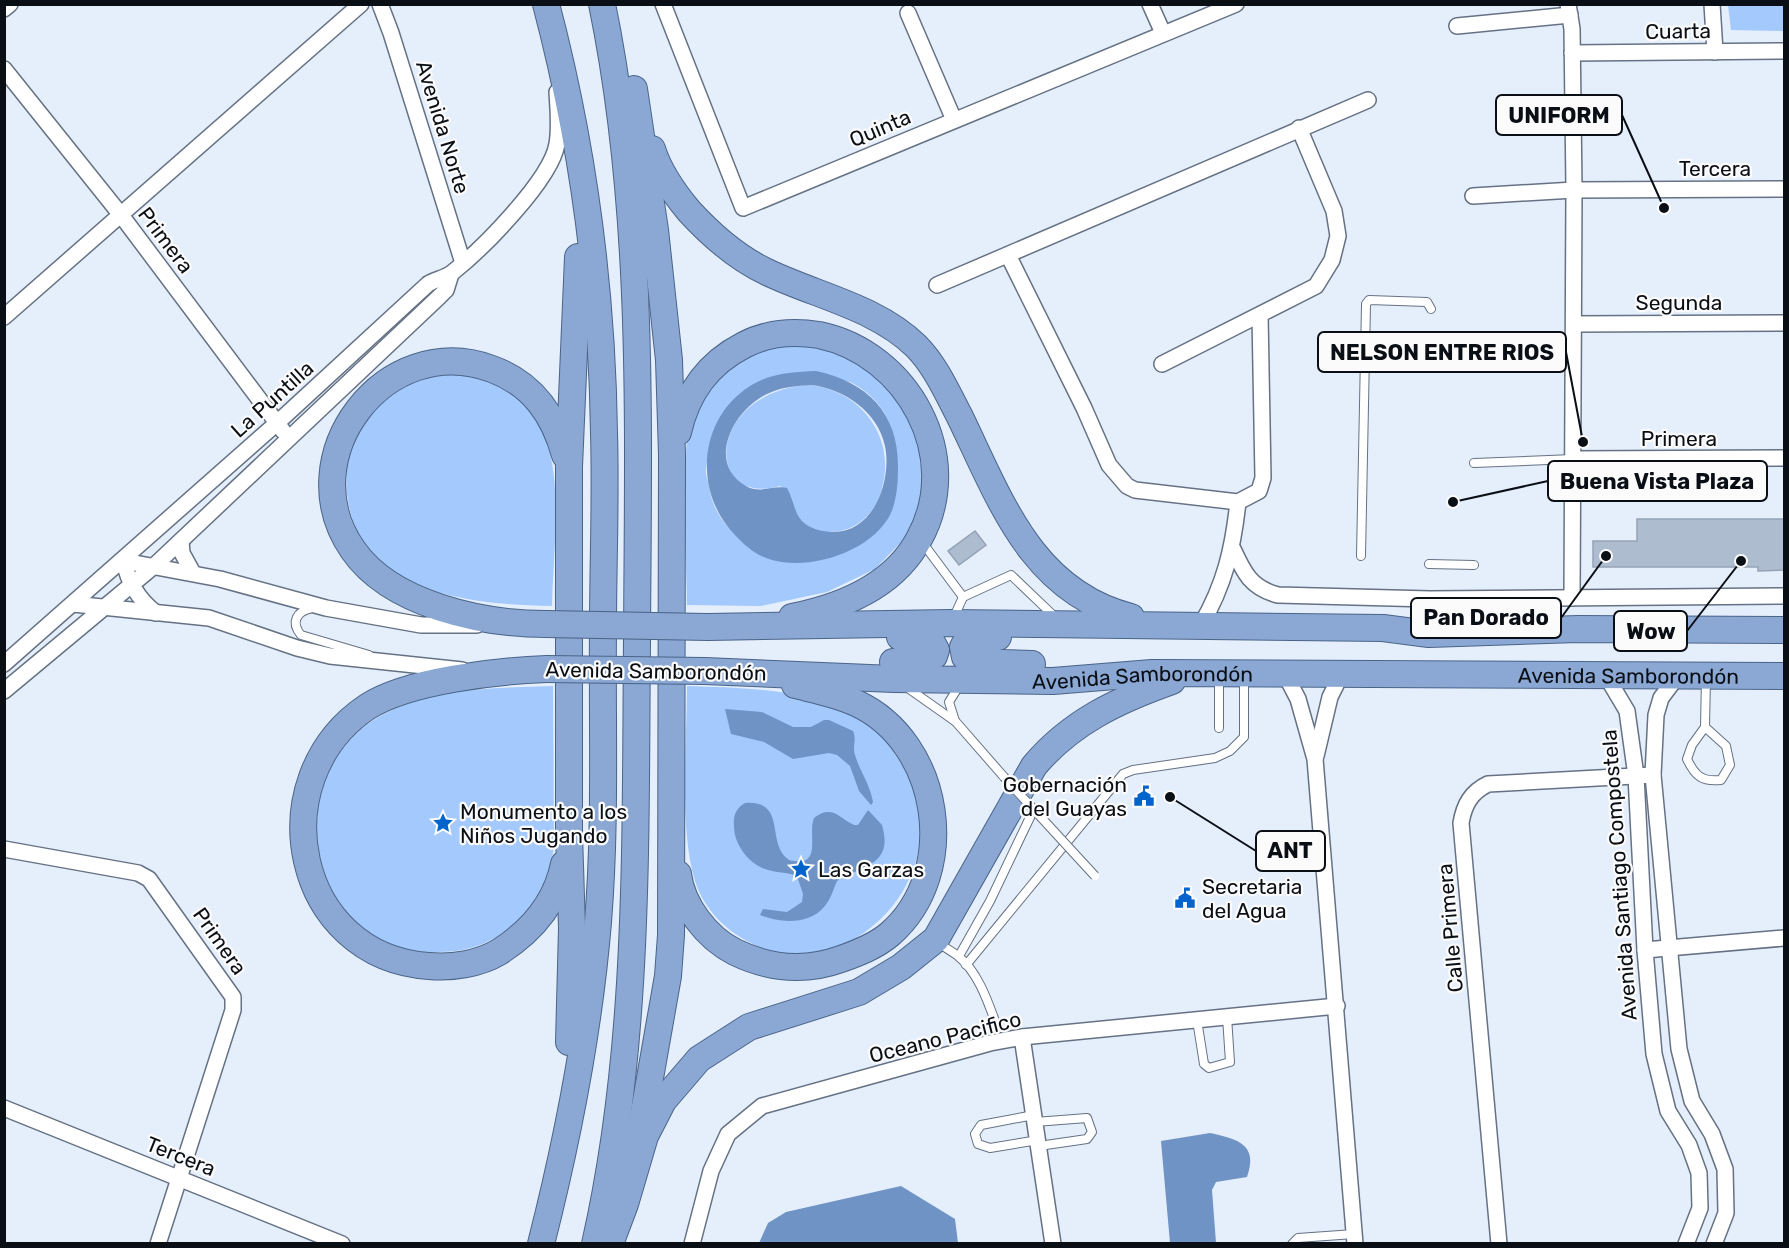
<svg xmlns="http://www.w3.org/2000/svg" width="1789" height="1248" font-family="Rubik,sans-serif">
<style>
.green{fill:#a3c9fd;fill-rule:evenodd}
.water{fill:#6f93c5;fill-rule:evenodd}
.building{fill:#adbccf;stroke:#94a2b5;stroke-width:1.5}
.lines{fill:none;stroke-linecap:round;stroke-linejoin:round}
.service-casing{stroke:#657284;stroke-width:10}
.minor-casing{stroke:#657284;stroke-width:18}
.trunk-casing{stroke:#4a6489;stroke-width:28}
.service{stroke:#fff;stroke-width:8}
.minor{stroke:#fff;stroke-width:15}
.trunk{stroke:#8aa8d3;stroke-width:26}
.service-bridge-casing{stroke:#657284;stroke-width:10;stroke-linecap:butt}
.trunk-bridge-casing{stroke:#4a6489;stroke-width:28;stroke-linecap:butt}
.service-bridge{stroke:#fff;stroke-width:8}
.trunk-bridge{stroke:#8aa8d3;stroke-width:26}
.labels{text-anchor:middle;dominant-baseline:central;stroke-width:4.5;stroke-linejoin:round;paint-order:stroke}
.street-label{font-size:21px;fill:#0a0e15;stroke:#fbfbfb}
.poi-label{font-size:21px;fill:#0a0e15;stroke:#fbfbfb;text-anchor:start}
.leader{fill:none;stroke:#0a0e15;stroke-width:2}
.callout-dot{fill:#0a0e15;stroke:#fbfbfb;stroke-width:2}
.callout{fill:#fbfbfb;stroke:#0a0e15;stroke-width:2}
.callout-label{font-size:22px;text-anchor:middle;font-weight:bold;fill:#0a0e15}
</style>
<rect width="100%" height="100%" fill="#e5eefb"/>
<!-- green -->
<g class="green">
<path d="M 1728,5 L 1784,5 L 1784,31 L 1731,30 Z"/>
<path d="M 790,344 L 841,350 L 883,377 L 919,434 L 924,486 L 919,510 L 908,535 L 875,569 L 827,592 L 761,606 L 687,605 C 687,556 676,439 698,399 C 716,368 755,349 790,344 ZM 770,377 C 786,378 841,377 852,383 C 901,408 904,467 891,513 L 773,560 C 743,543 714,524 709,486 C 708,481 705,473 706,468 C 707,457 715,443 719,433 C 731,402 738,391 770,377 Z"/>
<path d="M 447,374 C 582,383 554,509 552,606 C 501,605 446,601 400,577 C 345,548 330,468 366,419 C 370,413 375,405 380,401 C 400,385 423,379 447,374 Z"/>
<path d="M 812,385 C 862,392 896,438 882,488 C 877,508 864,524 844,530 C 833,533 818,533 808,526 C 791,515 798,499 780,486 C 702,508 706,389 812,385 Z"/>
<path d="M 553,686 L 554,848 C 547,885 532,912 501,934 C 480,948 457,953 432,952 C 305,948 275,771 384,714 C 435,687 497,688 553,686 Z"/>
<path d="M 687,686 C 740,688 809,688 856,715 C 948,769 940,895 847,943 C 817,958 785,959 755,945 C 728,933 704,910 695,881 C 679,829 687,742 687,686 Z"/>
</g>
<!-- water -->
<g class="water">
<path d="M 816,371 C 868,382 899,414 898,468 C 898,482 897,499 891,513 C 873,551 811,571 772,560 C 757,556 745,546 735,535 C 693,492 698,419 750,386 C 770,373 794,372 816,371 ZM 812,385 C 844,389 878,412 885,446 C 892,480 874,534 831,532 C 821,531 810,529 802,521 C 794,512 793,498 787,488 C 773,485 760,494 746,486 C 705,463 734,409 767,394 C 781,387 796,386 812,385 Z"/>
<path d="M 725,709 L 762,712 L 793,727 L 811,727 L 824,720 L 829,720 L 853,731 C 857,740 852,747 855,755 C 860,772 870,784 873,802 L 871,805 L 859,791 L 850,766 L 837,755 L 829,753 L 793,759 L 764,742 L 731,734 Z"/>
<path d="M 745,803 C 788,800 765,844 789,860 C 824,869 807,834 814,818 C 832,804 839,818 854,825 L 858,825 L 868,810 L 882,825 C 894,866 862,865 837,881 C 833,890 831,899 824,907 C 809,925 779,923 760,915 L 763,909 L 787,912 L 802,902 L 803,894 L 797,876 C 787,872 776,873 765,869 C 748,863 734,844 734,826 C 733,816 736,808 745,803 Z"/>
<path d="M 1210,1133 C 1237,1139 1259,1144 1247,1177 L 1216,1182 L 1212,1190 L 1216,1243 L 1170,1243 L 1161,1141 Z"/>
<path d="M 901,1186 L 955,1219 L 958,1243 L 759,1243 L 768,1223 L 786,1212 Z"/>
</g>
<!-- building -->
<g class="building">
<path d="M 1637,519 L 1785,519 L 1785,570 L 1758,571 L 1758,567 L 1593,567 L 1593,541 L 1637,541 Z"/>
<path d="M 975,531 L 986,545 L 959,565 L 948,551 Z"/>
</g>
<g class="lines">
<!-- service casing -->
<g class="service-casing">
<g id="service">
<path d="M 1474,463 L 1573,459"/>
<path d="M 922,542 L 963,597 L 1011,575 L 1056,618"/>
<path d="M 1361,556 L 1366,304 L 1369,300 L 1427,302 L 1431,309"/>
<path d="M 1429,564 L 1474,565"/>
<path d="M 312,608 C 297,611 290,622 301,635 L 369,655"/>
<path d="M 954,617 L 963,597"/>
<path d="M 1219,678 L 1219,728"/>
<path d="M 905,686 L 956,722 L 1004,777"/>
<path d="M 955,721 L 949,702 L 959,686"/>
<path d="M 1705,727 L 1726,746 L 1730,765 L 1721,780 C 1702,782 1695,776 1687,759 L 1692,745 L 1705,727 L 1706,678"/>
<path d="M 939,942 C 944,948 952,951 958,956 C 977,971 987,999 995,1021"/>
<path d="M 959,956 L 990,901 L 1033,811"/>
<path d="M 966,965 L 1123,774 L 1133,770 L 1215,758 L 1230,751 L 1244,737 L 1244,676"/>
<path d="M 1197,1020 L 1204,1064 L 1209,1068 L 1230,1062 L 1227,1017"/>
<path d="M 1034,1115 L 981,1125 L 975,1134 L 978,1144 L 990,1148 L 1038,1140"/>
<path d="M 1035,1122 L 1087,1118 L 1092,1132 L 1087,1139 L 1039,1146"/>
<path d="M 1292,1244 L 1298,1238 L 1354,1234"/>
</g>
</g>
<!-- minor casing -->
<g class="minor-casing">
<g id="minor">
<path d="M 380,4 L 391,33 L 463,263"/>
<path d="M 663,4 L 743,208 L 1236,4"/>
<path d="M 1150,4 L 1163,33"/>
<path d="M 1568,4 L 1572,29 L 1574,190 L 1572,598"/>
<path d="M 1712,4 L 1715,52"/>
<path d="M 4,9 L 10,4"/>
<path d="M 908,13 L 954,120"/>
<path d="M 1457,26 L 1570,15"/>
<path d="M 1572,53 L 1784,51"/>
<path d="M 4,69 L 121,215 L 283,431"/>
<path d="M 1473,196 L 1574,190 L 1784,189"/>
<path d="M 1008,255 L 1084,408 L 1109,465 L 1127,486 L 1135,490 L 1238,502 L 1259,491 L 1263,478 L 1260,315"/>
<path d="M 937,285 L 1368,100"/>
<path d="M 4,317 L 361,4"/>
<path d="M 1574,324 L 1784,323"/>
<path d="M 1162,364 L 1316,286 L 1332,260 L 1338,236 L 1334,211 L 1299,128"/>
<path d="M 1574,459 L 1784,458"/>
<path d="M 181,541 L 182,553 L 193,573"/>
<path d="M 1233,549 C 1244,573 1251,588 1278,595 L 1430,599 L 1784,596"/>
<path d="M 73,604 L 209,618 L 297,648 L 330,656 L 462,670"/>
<path d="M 156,613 C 138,599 128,583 124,561 L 220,579 L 326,608 L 421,625 L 477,625"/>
<path d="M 1201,625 C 1225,584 1233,548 1238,502"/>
<path d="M 4,664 L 277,423 L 428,284 C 436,279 446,278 453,272 C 482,249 551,180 557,144 C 560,127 558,109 557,92"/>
<path d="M 1285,674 L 1298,699 L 1315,759 L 1355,1244"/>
<path d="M 1605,674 L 1627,711 L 1636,776 L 1645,950 L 1654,1054 L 1668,1111 L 1689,1145 L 1699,1173 L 1700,1208 L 1686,1244"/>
<path d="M 1679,674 L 1661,698 L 1656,715 L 1653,775 L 1679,1049 L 1692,1101 L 1712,1134 L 1725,1169 L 1726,1213 L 1714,1244"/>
<path d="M 4,691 L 154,566 L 440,296 L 446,290 L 451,274"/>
<path d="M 1316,756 L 1330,697 L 1342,673"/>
<path d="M 4,849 L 138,873 L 149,879 L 233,997 L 233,1010 L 158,1244"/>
<path d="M 1645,950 L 1784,938"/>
<path d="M 1022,1037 L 1053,1244"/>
<path d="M 4,1108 L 342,1244"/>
<path d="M 692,1244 L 711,1171 L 728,1134 L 762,1106 L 990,1043 L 1022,1037 L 1337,1006"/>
<path d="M 1499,1244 L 1461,823 C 1464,805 1471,792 1488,784 L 1653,775"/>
</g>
</g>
<!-- trunk casing -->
<g class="trunk-casing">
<g id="trunk">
<path d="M 634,89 L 655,230 L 669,360 L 672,455 L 671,935 L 668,976 L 635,1163"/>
<path d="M 652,149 C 659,172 674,193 689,211 C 711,235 737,258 767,272 C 817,296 876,307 916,346 C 935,365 947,392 959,415 C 1000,499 1031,592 1131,617"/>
<path d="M 678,432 C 687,393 707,364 744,345 C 767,333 794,331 819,335 C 907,353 965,456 919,539 C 894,586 842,607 792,617"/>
<path d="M 546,624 C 483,624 391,605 353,550 C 288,457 386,329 492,369 C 533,384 554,415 565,455"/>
<path d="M 708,627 L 951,623 L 1383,628 L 1429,634 L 1578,629 L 1784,630"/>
<path d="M 998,637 L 968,639 L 963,647 L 965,657 L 973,662 L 1032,664"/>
<path d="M 893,662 L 922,663 L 934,656 L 936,650 L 930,639 L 900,637"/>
<path d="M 547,669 C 498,671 409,680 367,707 C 259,780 294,957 429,966 C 452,968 479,964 499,952 C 532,931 556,903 564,864"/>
<path id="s1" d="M 705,671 L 894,679 L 1053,681 L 1152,673 L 1784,676"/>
<path d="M 678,874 C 682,906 707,938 735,952 C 770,969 805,972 841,959 C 858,953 876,946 890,934 C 961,872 941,742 856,703 C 837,694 815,690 795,685"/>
<path d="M 569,1042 L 572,928 L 569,834 L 569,467 L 578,257"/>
<path d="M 541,1244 C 568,1138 589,1031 598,922 C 606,825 602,725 603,627 C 603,563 606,498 604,433 C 602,289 583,144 546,4"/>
<path d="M 595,1244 C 640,1046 635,841 637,640 C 638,428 645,213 602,4"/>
<path d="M 610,1244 L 625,1204 L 645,1136 L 663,1101 L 699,1059 L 749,1027 L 859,992 L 901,967 L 936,939 L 1034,766 C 1071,722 1118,700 1172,681"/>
</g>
</g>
<!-- service -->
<use href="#service" class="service"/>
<!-- minor -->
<use href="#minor" class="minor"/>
<!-- trunk -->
<use href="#trunk" class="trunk"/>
<!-- service-bridge casing -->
<g class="service-bridge-casing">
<path id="service-bridge" d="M 1004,777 L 1095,876"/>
</g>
<!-- trunk-bridge casing -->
<g class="trunk-bridge-casing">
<g id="trunk-bridge">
<path d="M 546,624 L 708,627"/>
<path d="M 547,669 L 705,671"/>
</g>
</g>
<!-- service-bridge -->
<use href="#service-bridge" class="service-bridge"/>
<!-- trunk-bridge -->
<use href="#trunk-bridge" class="trunk-bridge"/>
</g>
<!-- icons -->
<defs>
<g id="civic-bare" transform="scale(1.62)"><path d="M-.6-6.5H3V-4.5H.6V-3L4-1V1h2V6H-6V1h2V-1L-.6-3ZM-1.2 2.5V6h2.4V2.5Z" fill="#0163cc" stroke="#fbfbfb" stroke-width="2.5" paint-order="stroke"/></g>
<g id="sight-bare" transform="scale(1.62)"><path d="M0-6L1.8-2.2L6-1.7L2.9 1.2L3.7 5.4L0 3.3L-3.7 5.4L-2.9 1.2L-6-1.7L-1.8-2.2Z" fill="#0163cc" stroke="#fbfbfb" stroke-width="2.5" paint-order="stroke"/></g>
</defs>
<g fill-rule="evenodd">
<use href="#civic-bare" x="1144" y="796"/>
<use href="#sight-bare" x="443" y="823"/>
<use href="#sight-bare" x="801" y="869"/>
<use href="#civic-bare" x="1185" y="898"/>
</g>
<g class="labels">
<!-- street labels -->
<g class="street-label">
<text transform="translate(1678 31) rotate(-1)">Cuarta</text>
<text transform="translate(443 127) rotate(73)">Avenida Norte</text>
<text transform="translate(880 128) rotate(-23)">Quinta</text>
<text x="1715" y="168">Tercera</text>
<text transform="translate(166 240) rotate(53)">Primera</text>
<text x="1679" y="302">Segunda</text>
<text transform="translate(272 399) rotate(-42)">La Puntilla</text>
<text x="1679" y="438">Primera</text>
<text transform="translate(656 671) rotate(1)">Avenida Samborondón</text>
<text stroke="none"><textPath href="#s1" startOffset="924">Avenida Samborondón</textPath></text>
<text stroke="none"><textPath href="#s1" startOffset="438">Avenida Samborondón</textPath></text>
<text transform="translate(1619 875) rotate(-94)">Avenida Santiago Compostela</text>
<text transform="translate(1450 928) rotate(-95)">Calle Primera</text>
<text transform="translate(220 941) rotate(55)">Primera</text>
<text transform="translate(945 1037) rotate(-14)">Oceano Pacifico</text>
<text transform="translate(181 1156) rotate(22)">Tercera</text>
</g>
<!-- poi labels -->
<g class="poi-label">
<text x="1127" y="784" text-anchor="end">Gobernación<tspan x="1127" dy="24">del Guayas</tspan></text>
<text x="460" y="811">Monumento a los<tspan x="460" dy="24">Niños Jugando</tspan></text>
<text x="818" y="869">Las Garzas</text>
<text x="1202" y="886">Secretaria<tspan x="1202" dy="24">del Agua</tspan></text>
</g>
</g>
<!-- callouts -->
<path class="leader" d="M1664 208L1622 115M1583 442L1566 352M1453 502L1548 481M1606 556L1561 618M1741 561L1687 631M1170 797L1256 851"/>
<g class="callout-dot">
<circle cx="1664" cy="208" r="6"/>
<circle cx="1583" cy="442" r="6"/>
<circle cx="1453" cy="502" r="6"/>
<circle cx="1606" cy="556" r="6"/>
<circle cx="1741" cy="561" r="6"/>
<circle cx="1170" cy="797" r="6"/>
</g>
<g class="callout">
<rect x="1496" y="95" width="126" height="40" rx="6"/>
<rect x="1318" y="332" width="248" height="40" rx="6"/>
<rect x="1548" y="461" width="219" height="40" rx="6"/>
<rect x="1411" y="598" width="150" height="40" rx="6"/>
<rect x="1614" y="611" width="73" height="40" rx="6"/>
<rect x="1256" y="831" width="69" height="40" rx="6"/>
</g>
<g class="callout-label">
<text x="1559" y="123">UNIFORM</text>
<text x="1442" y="360">NELSON ENTRE RIOS</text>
<text x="1657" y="489">Buena Vista Plaza</text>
<text x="1486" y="625">Pan Dorado</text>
<text x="1651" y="639">Wow</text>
<text x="1290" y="858">ANT</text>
</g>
<!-- border -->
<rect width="1789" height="1248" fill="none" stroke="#0a0e15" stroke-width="12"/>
</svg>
